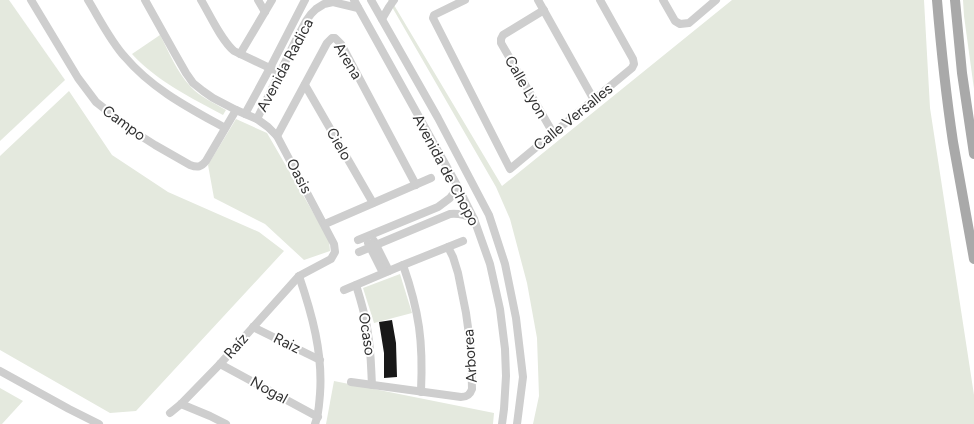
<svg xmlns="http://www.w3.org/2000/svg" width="974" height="424" font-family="Figtree,sans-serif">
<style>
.green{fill:#e4e9de}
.building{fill:#181818}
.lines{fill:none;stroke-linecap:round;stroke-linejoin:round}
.minor{stroke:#cecece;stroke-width:8}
.major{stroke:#a9a9a9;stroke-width:10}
.labels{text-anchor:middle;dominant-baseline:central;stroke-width:4;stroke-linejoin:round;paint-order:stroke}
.street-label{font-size:15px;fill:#313131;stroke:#fff}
</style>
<rect width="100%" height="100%" fill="#fff"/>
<!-- green -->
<g class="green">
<path d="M 0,0 L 9,0 L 65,80 L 0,141 Z"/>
<path d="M 388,0 L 391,0 L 502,186 L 732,0 L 924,0 L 930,108 L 974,395 L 974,424 L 533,424 L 539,396 L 537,338 L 527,283 L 510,219 L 496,187 Z"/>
<path d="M 963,0 L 974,0 L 974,89 L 964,16 Z"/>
<path d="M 160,35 C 169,52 177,72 190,86 C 200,97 214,103 226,110 L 223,115 C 191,98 157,81 132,54 Z"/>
<path d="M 69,91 L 112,155 L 168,192 L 259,232 L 284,251 L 136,411 L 110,413 L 0,350 L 0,156 Z"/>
<path d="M 236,119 L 267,133 L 329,240 L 330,251 L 304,260 L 265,224 L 214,198 L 208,165 Z"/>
<path d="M 400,274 L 412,313 L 374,323 L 363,288 Z"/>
<path d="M 334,381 L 494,413 L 493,424 L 326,424 Z"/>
<path d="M 0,388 L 23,401 L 2,424 L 0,424 Z"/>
</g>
<!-- building -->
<path class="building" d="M 392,320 L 396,343 L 397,377 L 384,378 L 384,353 L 379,322 Z"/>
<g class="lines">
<!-- minor -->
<g class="minor">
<path d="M 31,0 L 78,78 L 96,102 L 133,131 L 155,145 L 190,165 C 198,168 201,167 206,161 L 236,110"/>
<path d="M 88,0 C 99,18 111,42 125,57 C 152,89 189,108 225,128"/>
<path d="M 145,0 L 174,52 L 186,73 L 193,83 L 203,91 L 213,98 L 236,110 L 257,119 L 268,127 L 277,136 L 334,244 L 335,252 L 331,259 L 299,276 L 220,364 L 181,404 L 170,413"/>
<path d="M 201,0 C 210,15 221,40 234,51 L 274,70"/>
<path d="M 258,0 L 265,12"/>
<path d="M 354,0 L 458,187 L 474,219 L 490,264 L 500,309 L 505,349 L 506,376 L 504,409 L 502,424"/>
<path d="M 371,0 L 438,118 L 489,215 L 505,264 L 516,318 L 523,377 L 517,424"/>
<path d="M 465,0 L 434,15 L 433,18 L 510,169 L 632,68 L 634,64 L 633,59 L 600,0"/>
<path d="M 538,0 L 594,100"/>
<path d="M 663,0 L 675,21 L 680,24 L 689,23 L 716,0"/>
<path d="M 544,10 L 503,35 L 501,39 L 501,43 L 553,133"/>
<path d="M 382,19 L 389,7 L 394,0"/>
<path d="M 240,54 L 272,0"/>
<path d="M 305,85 L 373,203"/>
<path d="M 245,114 L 270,68 L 305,0"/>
<path d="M 257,119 L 296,40 L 306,21 L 311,14 L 316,9 L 324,4 L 333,2 L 358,8"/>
<path d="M 277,136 L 327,43 L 332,38 L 335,38 L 341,44 L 416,185"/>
<path d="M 325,224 L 431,178"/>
<path d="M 358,240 L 438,207 L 450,198 L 458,187"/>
<path d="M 374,241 L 389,271"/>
<path d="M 368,243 L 383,273"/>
<path d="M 359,252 L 450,214 C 459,213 466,215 474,219"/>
<path d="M 403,265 C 410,285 416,306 419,327 C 422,348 422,370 421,392"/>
<path d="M 299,276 C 312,314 323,353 320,394 C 319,404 319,414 315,424"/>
<path d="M 356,285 C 361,301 366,317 368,334 C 371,351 371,368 372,385"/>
<path d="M 344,290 L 403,265 L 463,241"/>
<path d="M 253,327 L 320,360"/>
<path d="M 220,364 L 318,417"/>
<path d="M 0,371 L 69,409 L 99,424"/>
<path d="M 351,382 L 461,397 C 467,397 470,395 472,389 L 471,349 L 466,313 L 458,273 L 453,257 L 448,247"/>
<path d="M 181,404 L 210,416 L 226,424"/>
</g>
<!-- major -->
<g class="major">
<path d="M 937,0 C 941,48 946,95 953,142 C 960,181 967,220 974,259"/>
<path d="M 955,0 L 962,73 L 974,154"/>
</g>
</g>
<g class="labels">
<!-- street labels -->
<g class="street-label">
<text transform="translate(348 61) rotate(59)">Arena</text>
<text transform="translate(285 65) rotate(-62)">Avenida Radica</text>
<text transform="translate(526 87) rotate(60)">Calle Lyon</text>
<text transform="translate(573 117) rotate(-39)">Calle Versalles</text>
<text transform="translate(124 123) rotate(36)">Campo</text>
<text transform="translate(339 144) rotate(60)">Cielo</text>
<text transform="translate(446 170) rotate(62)">Avenida de Chopo</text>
<text transform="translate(299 176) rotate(62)">Oasis</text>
<text transform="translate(367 334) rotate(81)">Ocaso</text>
<text transform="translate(287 343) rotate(26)">Raiz</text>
<text transform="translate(236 346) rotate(-48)">Raíz</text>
<text transform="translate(470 356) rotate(-94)">Arborea</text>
<text transform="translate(269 390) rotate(29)">Nogal</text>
</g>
</g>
</svg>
